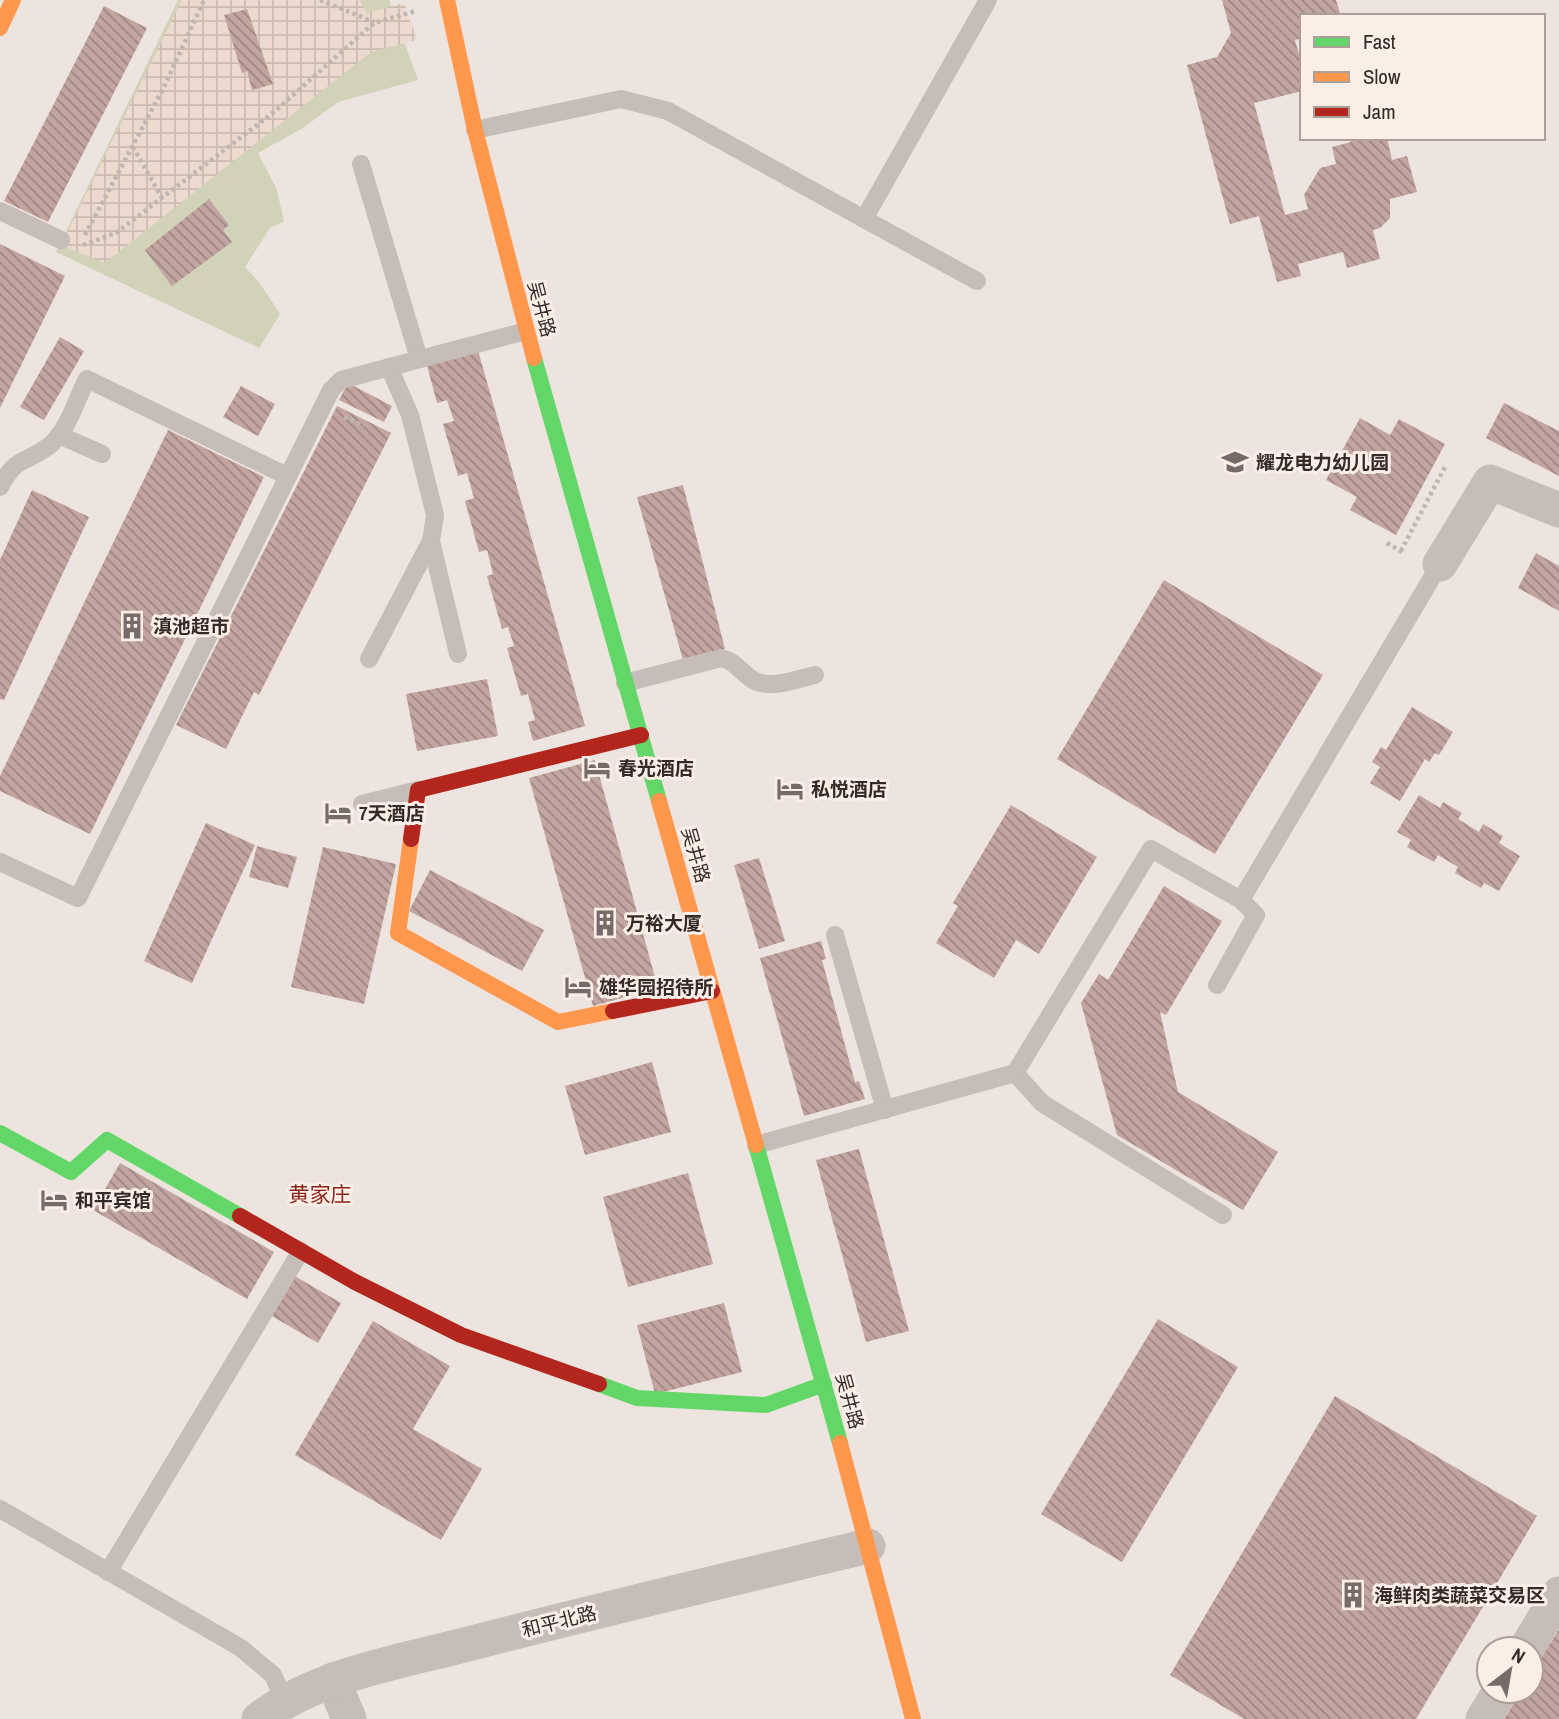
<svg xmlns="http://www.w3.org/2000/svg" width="1559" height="1719" font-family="'Archivo Narrow','Noto Sans SC',sans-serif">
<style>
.park{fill:#d2d2b9}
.plaza{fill:url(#plaza-grid)}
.building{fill:url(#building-back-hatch)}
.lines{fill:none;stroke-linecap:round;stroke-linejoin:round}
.path{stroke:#bfb5b1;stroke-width:4.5;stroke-dasharray:3.5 3.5;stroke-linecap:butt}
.lane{stroke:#c6bdb9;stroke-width:18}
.street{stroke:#c6bdb9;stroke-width:35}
.fast{stroke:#63d668;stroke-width:16}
.slow{stroke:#ff974d;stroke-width:16}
.jam{stroke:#b3261e;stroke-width:16}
.labels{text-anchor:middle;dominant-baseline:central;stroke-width:6;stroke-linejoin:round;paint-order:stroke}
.street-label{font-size:19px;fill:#372927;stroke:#faeee6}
.poi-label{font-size:19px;font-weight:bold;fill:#372927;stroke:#faeee6;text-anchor:start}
.neighbourhood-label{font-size:21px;fill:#8a241b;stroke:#faeee6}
</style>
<defs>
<pattern id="plaza-grid" width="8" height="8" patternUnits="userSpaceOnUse" patternTransform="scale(1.75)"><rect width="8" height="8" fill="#ecdace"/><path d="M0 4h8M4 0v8" fill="none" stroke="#cbbbb1"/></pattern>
<pattern id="building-back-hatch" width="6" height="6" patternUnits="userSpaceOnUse" patternTransform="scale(1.75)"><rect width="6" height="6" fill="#c2a5a0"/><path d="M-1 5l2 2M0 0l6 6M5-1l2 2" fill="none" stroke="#9e8682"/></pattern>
</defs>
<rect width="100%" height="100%" fill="#ede4e0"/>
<!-- park -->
<path class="park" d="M 178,0 L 389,0 L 418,80 L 338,102 L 303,128 L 258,153 L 277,190 L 284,222 L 270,228 L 245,267 L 259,282 L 280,314 L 259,348 L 56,252 Z"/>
<!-- plaza -->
<path class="plaza" d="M 182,0 L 360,0 L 367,13 L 404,3 L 417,40 L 371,52 L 105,263 L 61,245 Z"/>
<!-- building -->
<g class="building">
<path d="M 1222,0 L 1336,0 L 1341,16 L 1302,16 L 1302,38 L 1295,40 L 1302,65 L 1302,91 L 1254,103 L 1285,215 L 1308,209 L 1304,195 L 1320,168 L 1336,164 L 1332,147 L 1351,142 L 1350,138 L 1387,138 L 1392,160 L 1407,156 L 1417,192 L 1390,199 L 1390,218 L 1380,228 L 1373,230 L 1380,259 L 1347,268 L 1343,252 L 1298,264 L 1301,276 L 1277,282 L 1259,216 L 1230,224 L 1187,65 L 1217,57 L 1231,33 Z"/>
<path d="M 104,6 L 147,28 L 48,222 L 4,201 Z"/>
<path d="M 247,9 L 273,84 L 252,90 L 247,71 L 242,73 L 224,15 Z"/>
<path d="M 209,199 L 229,225 L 223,230 L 232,242 L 172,286 L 145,250 Z"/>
<path d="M 0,244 L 65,276 L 0,408 Z"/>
<path d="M 60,337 L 84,351 L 44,420 L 20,407 Z"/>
<path d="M 477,347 L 585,726 L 533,741 L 528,722 L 535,720 L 528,694 L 521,696 L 507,648 L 514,646 L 508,627 L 502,629 L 487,576 L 493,574 L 487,550 L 479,552 L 465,501 L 474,498 L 467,473 L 458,476 L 443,424 L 454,421 L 447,400 L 437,403 L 426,362 Z"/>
<path d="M 348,383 L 392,406 L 384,422 L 339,400 Z"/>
<path d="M 241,386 L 275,404 L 258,436 L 223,417 Z"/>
<path d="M 1504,403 L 1559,431 L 1559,476 L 1486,438 Z"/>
<path d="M 337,406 L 391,433 L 259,695 L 254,692 L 226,749 L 176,725 Z"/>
<path d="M 1360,418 L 1390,435 L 1399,419 L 1445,444 L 1396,535 L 1350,510 L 1357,497 L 1326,480 Z"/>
<path d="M 168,430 L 264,477 L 90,834 L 0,791 L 0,776 Z"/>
<path d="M 683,485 L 725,649 L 683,660 L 637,497 Z"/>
<path d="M 32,490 L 89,517 L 4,700 L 0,699 L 0,560 Z"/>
<path d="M 1536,553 L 1559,566 L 1559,611 L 1518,588 Z"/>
<path d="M 1164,580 L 1323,675 L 1215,854 L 1057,759 Z"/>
<path d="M 487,679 L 498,736 L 417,751 L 406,694 Z"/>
<path d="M 1412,707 L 1453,732 L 1439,755 L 1435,753 L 1429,762 L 1425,759 L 1400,801 L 1370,783 L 1380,767 L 1372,762 L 1381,747 L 1386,750 Z"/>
<path d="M 595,760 L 658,988 L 593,1006 L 529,778 Z"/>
<path d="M 1419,795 L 1440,808 L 1443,802 L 1462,813 L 1458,819 L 1479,832 L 1483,824 L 1503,836 L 1499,843 L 1520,856 L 1499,891 L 1484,883 L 1481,888 L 1455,873 L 1458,867 L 1438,855 L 1434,862 L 1407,847 L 1411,840 L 1397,832 Z"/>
<path d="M 1011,805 L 1097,857 L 1039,954 L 1016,940 L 994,978 L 936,943 L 958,906 L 953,903 Z"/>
<path d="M 206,823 L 255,845 L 192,983 L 144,961 Z"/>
<path d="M 257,846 L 297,857 L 288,888 L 249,877 Z"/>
<path d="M 323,847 L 396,864 L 364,1004 L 291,987 Z"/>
<path d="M 759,858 L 785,941 L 759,949 L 734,865 Z"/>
<path d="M 430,870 L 544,930 L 522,971 L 409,911 Z"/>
<path d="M 1164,886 L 1222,921 L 1166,1015 L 1160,1012 L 1178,1092 L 1278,1152 L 1243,1210 L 1117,1135 L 1081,1003 L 1099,974 L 1108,980 Z"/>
<path d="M 821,941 L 826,959 L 822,960 L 855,1082 L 859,1081 L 865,1099 L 804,1116 L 760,958 Z"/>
<path d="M 652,1062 L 671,1132 L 585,1155 L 565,1086 Z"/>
<path d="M 859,1149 L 909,1331 L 866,1342 L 816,1160 Z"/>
<path d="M 120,1163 L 274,1252 L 247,1299 L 93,1210 Z"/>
<path d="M 688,1173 L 713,1264 L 628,1287 L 603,1197 Z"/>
<path d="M 293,1275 L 341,1303 L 318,1343 L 270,1315 Z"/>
<path d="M 724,1303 L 742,1372 L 655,1394 L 637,1325 Z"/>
<path d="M 1158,1319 L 1238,1367 L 1122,1562 L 1041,1514 Z"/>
<path d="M 373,1321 L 450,1366 L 413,1429 L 482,1469 L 441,1540 L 295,1455 Z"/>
<path d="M 1335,1396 L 1537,1516 L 1416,1719 L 1244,1719 L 1170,1675 Z"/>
<path d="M 1559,1629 L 1559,1719 L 1504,1719 L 1521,1691 L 1531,1691 L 1531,1674 Z"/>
</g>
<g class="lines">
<!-- path -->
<g class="path">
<path d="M 320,0 L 374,22"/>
<path d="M 133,147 L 162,198"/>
<path d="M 85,235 L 164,87 L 204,0"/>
<path d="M 83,245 L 116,233 L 274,112 L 374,23 L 415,11"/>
<path d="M 344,417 L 364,426"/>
<path d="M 1387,543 L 1402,552"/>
<path d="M 1401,551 L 1446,465"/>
</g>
<!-- lane -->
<g class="lane">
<path d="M 475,130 L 621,99 L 668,111 L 977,281"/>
<path d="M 361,164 L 419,359"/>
<path d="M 0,211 L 61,240"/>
<path d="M 864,219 L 988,0"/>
<path d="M 389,367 L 410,415 L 435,515 L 431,541 L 458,654"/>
<path d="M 59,435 L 102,454"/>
<path d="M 0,487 C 17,455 23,465 49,446 C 68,431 76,400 87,379 L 287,476"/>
<path d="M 369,659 L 431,541"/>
<path d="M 625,683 L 721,658 C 737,662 740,672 753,680 C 770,690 797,679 815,675"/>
<path d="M 362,804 L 418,790"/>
<path d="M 0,862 L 78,898 L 331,390 L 341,380 L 526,331"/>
<path d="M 835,935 L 885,1110"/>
<path d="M 1217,985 L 1256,915 L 1241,900 L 1440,564"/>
<path d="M 1015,1073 L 1042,1103 L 1223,1215"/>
<path d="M 756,1145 L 1015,1073 L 1151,849 L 1241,900"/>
<path d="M 0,1509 L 241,1648 L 273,1675 L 285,1702"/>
<path d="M 108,1572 L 301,1251"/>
</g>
<!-- street -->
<g class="street">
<path d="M 1440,564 L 1490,482 L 1559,510"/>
<path d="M 1526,1649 L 1559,1594"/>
<path d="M 333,1680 L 349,1719"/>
<path d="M 259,1719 C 319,1674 400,1662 472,1643 C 603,1609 735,1578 868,1546"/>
<path d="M 1483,1719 L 1500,1691"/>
</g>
<!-- fast -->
<g class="fast">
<path d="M 534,358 L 659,801"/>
<path d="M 0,1133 L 71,1172 L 107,1140 L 240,1216"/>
<path d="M 756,1145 L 840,1443"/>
<path d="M 599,1384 L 637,1398 L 766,1405 L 824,1384"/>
</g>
<!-- slow -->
<g class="slow">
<path d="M 447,0 L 475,130 L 534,358"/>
<path d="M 0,28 L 13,0"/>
<path d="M 659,801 L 756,1145"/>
<path d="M 411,839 L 398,933 L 558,1022 L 613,1011"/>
<path d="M 840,1443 L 913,1719"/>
</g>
<!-- jam -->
<g class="jam">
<path d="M 411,839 L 418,790 L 641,735"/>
<path d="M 613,1011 L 712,991"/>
<path d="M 240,1216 L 355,1282 L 461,1335 L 599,1384"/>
</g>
</g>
<!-- icons -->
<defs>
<g id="school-bare" transform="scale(2.1)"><path d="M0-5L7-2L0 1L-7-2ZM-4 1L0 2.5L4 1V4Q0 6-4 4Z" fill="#776a68" stroke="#faeee6" stroke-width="2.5" paint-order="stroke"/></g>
<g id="building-bare" transform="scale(2.1)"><path d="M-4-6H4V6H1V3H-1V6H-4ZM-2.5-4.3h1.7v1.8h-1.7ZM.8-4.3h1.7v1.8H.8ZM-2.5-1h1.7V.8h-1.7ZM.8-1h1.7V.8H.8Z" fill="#776a68" stroke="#faeee6" stroke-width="2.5" paint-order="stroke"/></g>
<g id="hotel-bare" transform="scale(2.1)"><path d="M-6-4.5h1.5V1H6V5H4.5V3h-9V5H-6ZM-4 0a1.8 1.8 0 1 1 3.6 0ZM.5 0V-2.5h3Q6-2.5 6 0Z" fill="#776a68" stroke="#faeee6" stroke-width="2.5" paint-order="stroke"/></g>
</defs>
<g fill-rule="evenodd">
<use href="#school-bare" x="1235" y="462"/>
<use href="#building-bare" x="132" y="626"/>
<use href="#hotel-bare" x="597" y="768"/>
<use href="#hotel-bare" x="790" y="789"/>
<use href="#hotel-bare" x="338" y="813"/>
<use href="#building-bare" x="605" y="923"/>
<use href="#hotel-bare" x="578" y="987"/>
<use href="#hotel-bare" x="54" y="1200"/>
<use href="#building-bare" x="1353" y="1595"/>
</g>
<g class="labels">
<!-- street labels -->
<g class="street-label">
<text transform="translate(542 309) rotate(75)">吴井路</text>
<text transform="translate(696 855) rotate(74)">吴井路</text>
<text transform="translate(850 1401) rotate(75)">吴井路</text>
<text transform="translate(559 1621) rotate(-14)">和平北路</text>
</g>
<!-- poi labels -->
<g class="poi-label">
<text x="1256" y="462">耀龙电力幼儿园</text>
<text x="153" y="626">滇池超市</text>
<text x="618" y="768">春光酒店</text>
<text x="811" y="789">私悦酒店</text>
<text x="359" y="813">7天酒店</text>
<text x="626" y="923">万裕大厦</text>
<text x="599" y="987">雄华园招待所</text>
<text x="75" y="1200">和平宾馆</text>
<text x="1374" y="1595">海鲜肉类蔬菜交易区</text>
</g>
<!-- neighbourhood labels -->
<g class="neighbourhood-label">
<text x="320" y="1194">黄家庄</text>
</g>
</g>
<!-- legend -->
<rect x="1300" y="14" width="245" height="126" fill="#faeee6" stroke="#ac9f9a" stroke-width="2"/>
<rect x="1314" y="37" width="35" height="10" fill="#63d668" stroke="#ac9f9a" stroke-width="2"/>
<text x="1363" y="49" font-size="21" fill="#372927">Fast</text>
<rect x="1314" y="72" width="35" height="10" fill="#ff974d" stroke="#ac9f9a" stroke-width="2"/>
<text x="1363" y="84" font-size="21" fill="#372927">Slow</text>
<rect x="1314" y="107" width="35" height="10" fill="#b3261e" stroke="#ac9f9a" stroke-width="2"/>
<text x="1363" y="119" font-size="21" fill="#372927">Jam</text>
<!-- north arrow -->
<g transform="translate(1510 1670) rotate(31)"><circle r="33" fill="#faeee6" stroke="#ac9f9a" stroke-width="2"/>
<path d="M0-5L12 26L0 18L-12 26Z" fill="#776a68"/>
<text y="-10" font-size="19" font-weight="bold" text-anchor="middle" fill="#372927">N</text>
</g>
</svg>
